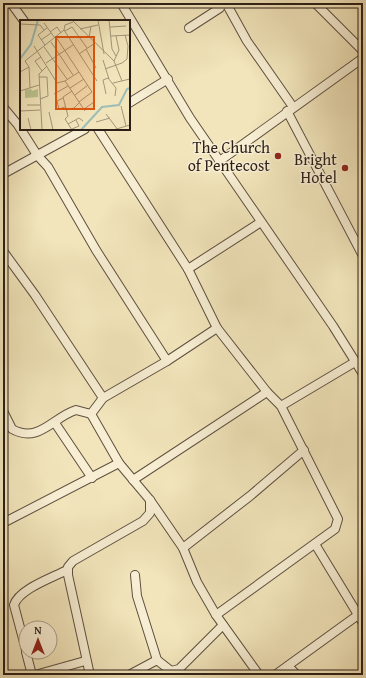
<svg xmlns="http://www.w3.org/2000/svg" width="366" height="678" font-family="'Gentium Book Plus',serif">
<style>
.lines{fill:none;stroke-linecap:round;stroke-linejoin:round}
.minor-casing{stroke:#5e5040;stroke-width:10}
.minor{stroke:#f7eed3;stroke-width:8}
.poi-dot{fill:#8f2418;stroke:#f7eed3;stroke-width:1.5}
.labels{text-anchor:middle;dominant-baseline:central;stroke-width:3;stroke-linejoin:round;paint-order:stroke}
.poi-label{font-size:16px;fill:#2c1f17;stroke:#f7eed3;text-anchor:end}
.inset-river{fill:none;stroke:#9cbeb6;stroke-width:2}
.inset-road{fill:none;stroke:#a39679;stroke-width:1}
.view{fill:#df560d;fill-opacity:0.15;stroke:#df560d;stroke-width:2}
.inset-edge{fill:none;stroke:#2c1f17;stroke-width:2}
</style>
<rect width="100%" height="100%" fill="#f2e5bb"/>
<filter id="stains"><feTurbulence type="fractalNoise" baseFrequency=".005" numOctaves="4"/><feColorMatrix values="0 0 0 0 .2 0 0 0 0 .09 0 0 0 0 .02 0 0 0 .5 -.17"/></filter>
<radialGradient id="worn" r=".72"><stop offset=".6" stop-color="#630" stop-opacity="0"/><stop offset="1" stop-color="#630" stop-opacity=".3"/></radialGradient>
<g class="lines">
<!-- minor casing -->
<g class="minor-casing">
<g id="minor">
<path d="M 11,3 L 24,21"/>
<path d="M 121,3 L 190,118 L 333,326 L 363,374"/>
<path d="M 226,3 L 247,41 L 293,107"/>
<path d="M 315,3 L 363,51"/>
<path d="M 189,28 L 220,8 L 221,3"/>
<path d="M 129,103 L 168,79"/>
<path d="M 3,107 L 18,125 L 37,155 L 48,167 L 96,250 L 167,361"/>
<path d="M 287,111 L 363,256"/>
<path d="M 98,129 L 188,269 L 217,328 L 267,392 L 281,406 L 338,519 L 335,529 L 216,615"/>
<path d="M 221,160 L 363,58"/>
<path d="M 3,174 L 85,129"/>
<path d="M 3,251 L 35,295 L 103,398"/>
<path d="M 188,269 L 261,222"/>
<path d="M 281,406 L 355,362"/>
<path d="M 3,411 L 12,429 C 39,444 53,417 76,410 L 91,414 L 103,398 L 167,361 L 217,328"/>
<path d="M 91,414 L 119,463 L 150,500 L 183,548 L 197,582 L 216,615 L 259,675"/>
<path d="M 55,423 L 92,478"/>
<path d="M 133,480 L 267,392"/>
<path d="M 3,523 L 119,463"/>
<path d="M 315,544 L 363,623"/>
<path d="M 183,548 L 250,496 L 304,450"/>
<path d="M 135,575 L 137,596 L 157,660"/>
<path d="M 26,650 L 14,605 C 19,589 52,578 67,570"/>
<path d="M 26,652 L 32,675"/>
<path d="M 288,666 L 297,675"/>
<path d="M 35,675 L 85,661"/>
<path d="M 90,675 L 68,575 L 68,567 L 73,561 L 143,521 L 150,513 L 150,500"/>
<path d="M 129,675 L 157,660 L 171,671 L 179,669 L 223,625"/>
<path d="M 275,675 L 358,615"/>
</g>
</g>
<!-- minor -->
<use href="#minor" class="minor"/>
</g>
<!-- markers -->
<g class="poi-dot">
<circle cx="278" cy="156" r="4"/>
<circle cx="345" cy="168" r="4"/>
</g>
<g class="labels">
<!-- poi labels -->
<g class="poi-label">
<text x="270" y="147">The Church<tspan x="270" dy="18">of Pentecost</tspan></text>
<text x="337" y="159">Bright<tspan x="337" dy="18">Hotel</tspan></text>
</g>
</g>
<!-- overview -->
<g transform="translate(20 20)">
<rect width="110" height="110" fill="#f2e5bb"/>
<path d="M 11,69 L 12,71 L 18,69 L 18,77 L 5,78 L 5,70 Z" fill="#bbc490"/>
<path class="inset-river" d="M 0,39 L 11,24 L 18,0M 61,110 L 82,87 L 99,85 L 107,69 L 110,68"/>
<path class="inset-road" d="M 52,0 L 94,41 L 102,61M 78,0 L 84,34M 89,0 L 92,29 L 96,36M 24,3 L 35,18M 0,4 L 20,5 L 24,10M 90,7 L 106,6M 60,9 L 78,5M 44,10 L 77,61M 45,11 L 52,7 L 67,28M 30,12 L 37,7 L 41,13M 91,16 L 110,15M 36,17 L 72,72 L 59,82M 69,18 L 71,6M 21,20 L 31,13M 31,22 L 53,55M 25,25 L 18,15 L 27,8M 14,26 L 37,63 L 45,61 L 59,52M 24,27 L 47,59M 66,29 L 76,48M 59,34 L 75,23M 21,37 L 15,41 L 22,51M 83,40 L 89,59M 94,41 L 99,30 L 96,16M 26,43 L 53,25M 9,47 L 5,41 L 44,10 L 45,5 L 53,2M 85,49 L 102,43 L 107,39 L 108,26 L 105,15M 0,52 L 9,47 L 10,68M 19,57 L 27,57 L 28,76 L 20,79M 45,61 L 65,91M 93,63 L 110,59M 50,68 L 64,59M 0,71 L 19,65M 34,74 L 48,66M 86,74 L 83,60 L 88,58 L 96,68 L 95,76M 55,75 L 68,65M 43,78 L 37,81 L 39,89 L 45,87M 7,85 L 20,85M 101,86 L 106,106M 64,89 L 74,82M 46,90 L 54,88 L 59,83M 0,91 L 20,90M 29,92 L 33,110M 86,94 L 98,110M 48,96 L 43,77 L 52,71M 48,96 L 45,99 L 52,110M 8,98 L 11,110M 76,102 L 90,98M 48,104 L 59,98 L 63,101M 52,109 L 59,106 L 56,100M 22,110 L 19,54 L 27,46M 93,110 L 110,105"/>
<path class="view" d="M 36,17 L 74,17 L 74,89 L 36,89 Z"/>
<rect width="110" height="110" class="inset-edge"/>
</g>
<!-- margin -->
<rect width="366" height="678" fill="none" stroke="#f2e5bb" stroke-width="16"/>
<rect x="4" y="4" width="358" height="670" fill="none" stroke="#2c1f17" stroke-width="2"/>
<rect x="8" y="8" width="350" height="662" fill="none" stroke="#2c1f17"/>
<!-- north arrow -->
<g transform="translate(38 640)"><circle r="19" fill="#f7eed3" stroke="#a69b88"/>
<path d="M0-3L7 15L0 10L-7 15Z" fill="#8f2418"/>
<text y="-6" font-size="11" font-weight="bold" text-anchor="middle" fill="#2c1f17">N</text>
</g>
<rect width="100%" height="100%" filter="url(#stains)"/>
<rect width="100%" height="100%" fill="url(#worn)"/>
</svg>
